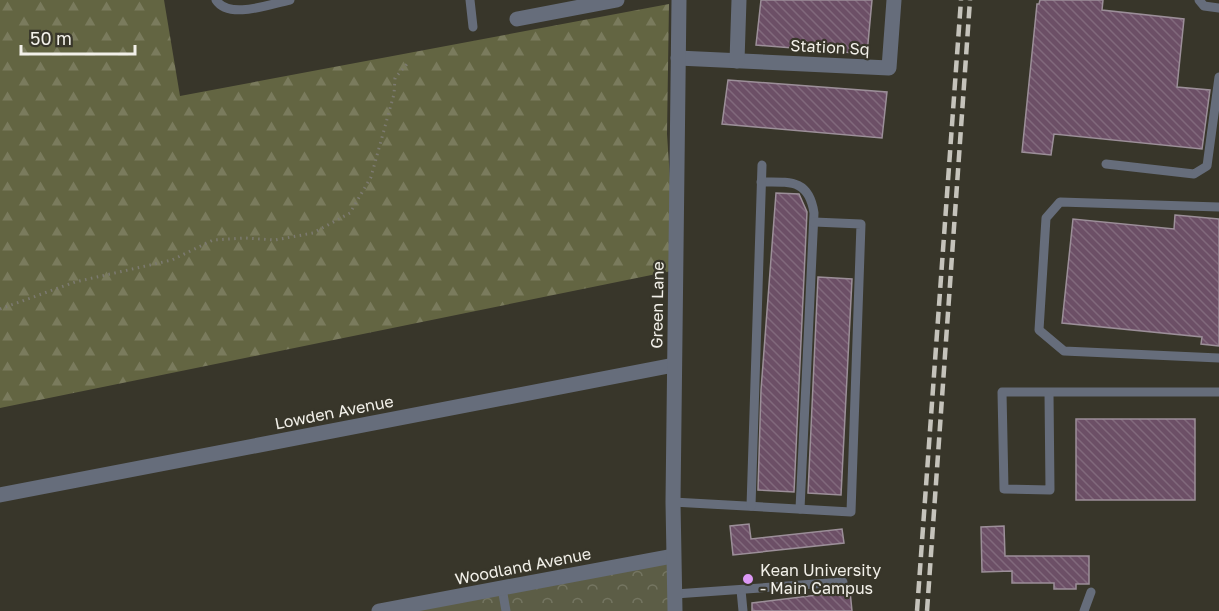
<svg xmlns="http://www.w3.org/2000/svg" width="1219" height="611" font-family="'Golos Text',sans-serif">
<style>
.forest{fill:url(#forest-firs)}
.park{fill:url(#park-crowns)}
.building{fill:url(#building-back-hatch);stroke:#9c8f99;stroke-width:1.5}
.lines{fill:none;stroke-linecap:round;stroke-linejoin:round}
.path{stroke:#7c7a70;stroke-width:3;stroke-dasharray:1.5 4.5;stroke-linecap:butt}
.lane{stroke:#666d7b;stroke-width:9}
.street{stroke:#666d7b;stroke-width:15}
.rail{stroke:#c5c3bb;stroke-width:4.5;stroke-dasharray:12 6;stroke-linecap:butt}
.poi-dot{fill:#dc99f5;stroke:#38362a;stroke-width:2}
.labels{text-anchor:middle;dominant-baseline:central;stroke-width:4.5;stroke-linejoin:round;paint-order:stroke}
.street-label{font-size:16px;fill:#f2f0e9;stroke:#38362a}
.poi-label{font-size:16px;fill:#f2f0e9;stroke:#38362a;text-anchor:start}
</style>
<defs>
<pattern id="forest-firs" width="22" height="20" patternUnits="userSpaceOnUse" patternTransform="scale(1.5)"><rect width="22" height="20" fill="#636542"/><path d="M5 1l3.5 6h-7zM16 11l3.5 6h-7z" fill="#7a7b5d"/></pattern>
<pattern id="park-crowns" width="20" height="18" patternUnits="userSpaceOnUse" patternTransform="scale(1.5)"><rect width="20" height="18" fill="#5c5d46"/><path d="M2 6a3 3 0 1 1 6 0M12 15a3 3 0 1 1 6 0" fill="none" stroke="#747561"/></pattern>
<pattern id="building-back-hatch" width="6" height="6" patternUnits="userSpaceOnUse" patternTransform="scale(1.5)"><rect width="6" height="6" fill="#6c4f66"/><path d="M-1 5l2 2M0 0l6 6M5-1l2 2" fill="none" stroke="#81697c"/></pattern>
</defs>
<rect width="100%" height="100%" fill="#38362a"/>
<!-- forest -->
<path class="forest" d="M 0,0 L 164,0 L 180,96 L 669,4 L 667,134 L 676,270 L 0,408 Z"/>
<!-- park -->
<path class="park" d="M 673,556 L 676,611 L 379,611 Z"/>
<!-- building -->
<g class="building">
<path d="M 761,0 L 872,0 L 867,54 L 756,45 Z"/>
<path d="M 1040,0 L 1103,0 L 1102,10 L 1184,19 L 1177,87 L 1210,90 L 1202,149 L 1054,134 L 1051,155 L 1022,152 L 1037,4 L 1039,4 Z"/>
<path d="M 728,80 L 887,92 L 882,138 L 722,124 Z"/>
<path d="M 776,193 L 799,194 L 807,212 L 794,492 L 758,490 L 761,390 Z"/>
<path d="M 1175,215 L 1219,219 L 1219,346 L 1201,344 L 1202,337 L 1062,323 L 1073,219 L 1174,229 Z"/>
<path d="M 818,277 L 852,279 L 841,495 L 808,493 Z"/>
<rect x="1076" y="419" width="119" height="81"/>
<path d="M 749,524 L 751,539 L 842,529 L 844,543 L 733,555 L 730,526 Z"/>
<path d="M 1004,526 L 1005,556 L 1089,556 L 1089,584 L 1076,584 L 1076,589 L 1054,589 L 1054,583 L 1012,583 L 1012,571 L 982,572 L 981,527 Z"/>
<path d="M 850,591 L 852,611 L 752,611 L 752,603 Z"/>
</g>
<g class="lines">
<!-- path -->
<path class="path" d="M 0,309 L 75,282 L 172,260 L 213,240 L 245,238 L 275,240 L 313,233 L 350,213 L 371,177 L 394,94 L 395,78 L 407,64"/>
<!-- lane -->
<g class="lane">
<path d="M 216,0 C 229,20 270,4 290,0"/>
<path d="M 470,0 L 473,27"/>
<path d="M 1199,0 L 1204,6 L 1219,8"/>
<path d="M 1106,164 L 1194,174 L 1207,166 L 1219,77"/>
<path d="M 761,182 C 790,182 809,179 814,213 L 800,509"/>
<path d="M 1219,207 L 1060,202 L 1046,218 L 1039,330 L 1064,351 L 1219,358"/>
<path d="M 1049,393 L 1050,490 L 1004,489 L 1002,392 L 1219,392"/>
<path d="M 673,502 L 851,512 L 861,224 L 814,222"/>
<path d="M 751,506 L 762,165"/>
<path d="M 502,588 L 506,611"/>
<path d="M 741,590 L 743,611"/>
<path d="M 675,594 L 843,582"/>
<path d="M 1084,611 L 1091,592"/>
</g>
<!-- street -->
<g class="street">
<path d="M 517,19 L 617,0"/>
<path d="M 678,58 L 889,68 L 894,0"/>
<path d="M 737,61 L 739,0"/>
<path d="M 0,495 L 674,365"/>
<path d="M 379,611 L 673,556"/>
<path d="M 675,611 L 673,502 L 679,0"/>
</g>
<!-- rail -->
<g class="rail">
<path d="M 917,611 L 961,0"/>
<path d="M 927,611 L 970,0"/>
</g>
</g>
<!-- markers -->
<circle class="poi-dot" cx="748" cy="579" r="6"/>
<g class="labels">
<!-- street labels -->
<g class="street-label">
<text transform="translate(830 47) rotate(3)">Station Sq</text>
<text transform="translate(657 305) rotate(-89)">Green Lane</text>
<text transform="translate(334 412) rotate(-11)">Lowden Avenue</text>
<text transform="translate(523 566) rotate(-11)">Woodland Avenue</text>
</g>
<!-- poi labels -->
<g class="poi-label">
<text x="760" y="570">Kean University<tspan x="760" dy="18">- Main Campus</tspan></text>
</g>
</g>
<!-- scale -->
<path d="M21 45v9h114v-9" fill="none" stroke="#f2f0e9" stroke-width="3"/>
<text x="30" y="45" font-size="18" fill="#f2f0e9" stroke="#38362a" stroke-width="4.5" paint-order="stroke">50 m</text>
</svg>
